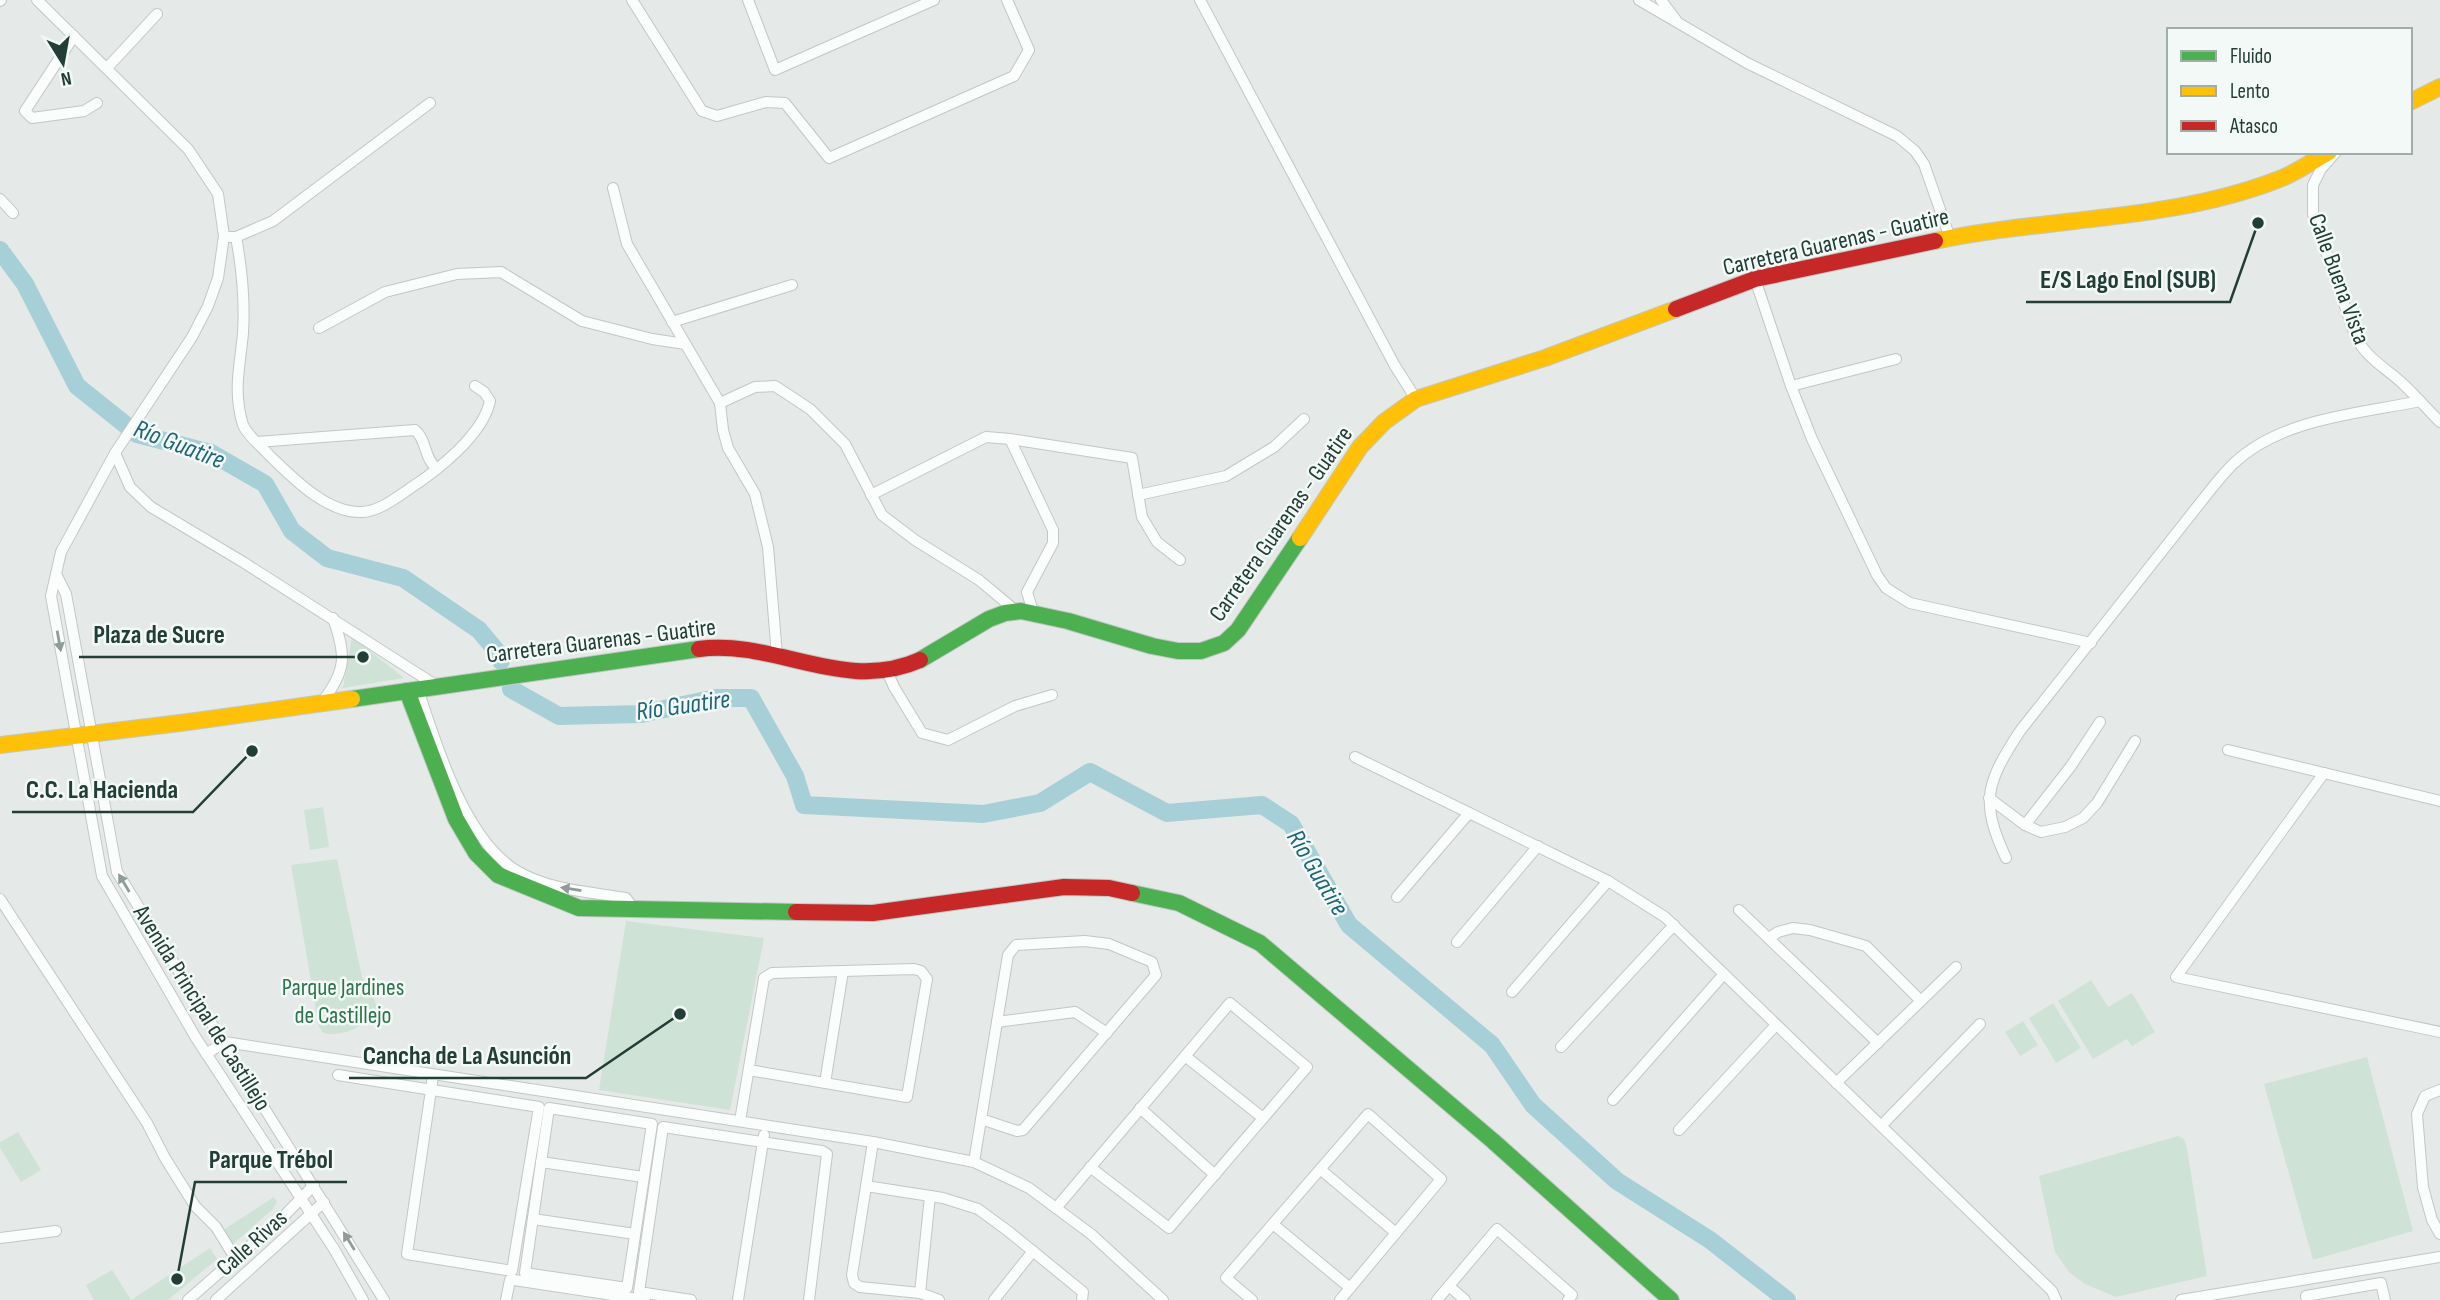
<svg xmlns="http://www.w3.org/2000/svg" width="2440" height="1300" font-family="'Sofia Sans Condensed',sans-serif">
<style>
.green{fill:#cee3d6}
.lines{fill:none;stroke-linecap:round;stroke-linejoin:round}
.river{stroke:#a7cfd7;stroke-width:18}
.street-casing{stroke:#c2c7c5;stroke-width:12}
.fast-casing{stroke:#c0c8c5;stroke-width:18}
.slow-casing{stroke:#c0c8c5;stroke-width:18}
.jam-casing{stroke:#c0c8c5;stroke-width:18}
.street{stroke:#fbfcfc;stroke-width:10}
.fast{stroke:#4caf50;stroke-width:16}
.slow{stroke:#ffc107;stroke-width:16}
.jam{stroke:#c62828;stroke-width:16}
.oneway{fill:#8f9c9a}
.labels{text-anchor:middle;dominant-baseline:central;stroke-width:5;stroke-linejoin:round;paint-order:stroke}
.street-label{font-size:24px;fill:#233d37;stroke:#f3f9f6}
.park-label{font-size:24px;fill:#2e744c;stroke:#f3f9f6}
.water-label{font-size:26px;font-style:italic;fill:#1e6578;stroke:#f3f9f6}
.leader{fill:none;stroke:#233d37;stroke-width:2.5}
.callout-dot{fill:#233d37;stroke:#f3f9f6;stroke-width:2.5}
.callout-label{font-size:26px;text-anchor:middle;font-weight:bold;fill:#233d37;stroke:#f3f9f6;stroke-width:5;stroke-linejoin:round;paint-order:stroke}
</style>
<rect width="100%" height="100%" fill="#e5eae8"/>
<!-- green -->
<g class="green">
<path d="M 352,637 L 404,678 L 343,688 Z"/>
<path d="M 323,807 L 329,847 L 310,850 L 304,810 Z"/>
<path d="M 337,859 L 362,977 L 375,1001 L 377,1009 C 362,1027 347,1037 323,1033 L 319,1027 L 291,865 Z"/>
<path d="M 626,921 L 764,938 L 730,1110 L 599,1090 Z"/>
<path d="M 2091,980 L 2108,1007 L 2132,993 L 2155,1032 L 2132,1046 L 2127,1039 L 2093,1059 L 2058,1001 Z"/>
<path d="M 2053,1003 L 2081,1048 L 2056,1063 L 2029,1018 Z"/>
<path d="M 2023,1021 L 2038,1045 L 2020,1056 L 2005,1032 Z"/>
<path d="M 2367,1057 L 2413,1231 L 2313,1260 L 2264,1084 Z"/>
<path d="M 18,1132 L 41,1170 L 21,1182 L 0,1148 L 0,1142 Z"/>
<path d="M 2178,1136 L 2184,1139 L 2187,1148 L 2207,1276 L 2116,1297 L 2085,1284 L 2070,1273 L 2055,1252 L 2039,1176 Z"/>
<path d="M 274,1197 L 277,1202 L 273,1209 L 232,1245 L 223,1230 Z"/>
<path d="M 210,1248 L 217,1259 L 168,1300 L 94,1300 L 86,1285 L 112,1270 L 131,1300 Z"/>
</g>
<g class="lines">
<!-- river -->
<g class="river">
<path d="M 0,250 L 25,284 L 77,386 L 137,434 L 211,453 L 265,484 L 292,531 L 327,558 L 403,578 L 479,630 L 499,654 L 501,661"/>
<path d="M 511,689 L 559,716 L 641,714 L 716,698 L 751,698 L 795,776 L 804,805 L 983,814 L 1040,803 L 1090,772 L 1167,813 L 1262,805 L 1291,824 L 1349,925 L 1492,1045 L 1533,1105 L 1617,1181 L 1710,1240 L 1787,1300"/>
</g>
<!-- street casing -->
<g class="street-casing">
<g id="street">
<path d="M 37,0 L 188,149 L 218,194 L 224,236 L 218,278 L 208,306 L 192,337 L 115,453 L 61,552 L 51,596 L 102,876 L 196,1038 L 334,1249 L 363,1300"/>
<path d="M 632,0 L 702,111 L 717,116 L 766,102 L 785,103 L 829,158 L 1014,76 L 1029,50 L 1007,0"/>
<path d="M 748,0 L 775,70 L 934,0"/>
<path d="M 1200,0 L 1395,366 L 1416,399"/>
<path d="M 1639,0 L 1747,63 L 1897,136 L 1915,151 L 1924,164 L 1950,238"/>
<path d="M 1661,0 L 1676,20"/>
<path d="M 0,1 L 1,0"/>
<path d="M 74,36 L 25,111 L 32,118 L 84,111 L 97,103"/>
<path d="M 107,68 L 157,14"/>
<path d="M 2336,152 L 2321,169 L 2313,185 L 2313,214 L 2355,335 C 2366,358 2383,366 2401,382 C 2415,395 2427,409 2440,422"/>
<path d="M 613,188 L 627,244 L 720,403 L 723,430 L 728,448 L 755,494 L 768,547 L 777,655"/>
<path d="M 0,199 L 13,213"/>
<path d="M 230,237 L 236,237 L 273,221 L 430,103"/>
<path d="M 236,237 C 242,269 245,301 243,333 C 241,357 235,383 239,407 C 240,413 241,421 244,427 C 250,438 261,446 269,455 C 292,477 326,513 361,512 C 378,512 396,498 409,489 C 437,471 483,435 490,401 L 484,392 L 475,386"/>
<path d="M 1755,279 L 1791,386 L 1812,439 L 1877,575 L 1886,588 L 1910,603 L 2091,643"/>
<path d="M 672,322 L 792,285"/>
<path d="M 319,328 L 385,292 L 457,274 L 501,272 L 582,321 L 652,339 L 685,344"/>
<path d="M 1791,386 L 1896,359"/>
<path d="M 720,403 L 755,387 L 775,386 L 810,409 L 845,444 L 882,515 L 915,540 L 979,580 L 1016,611"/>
<path d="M 1010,439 L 1053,530 L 1053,543 L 1027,592 L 1033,612"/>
<path d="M 257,442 L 415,430 C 427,440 424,459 437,469"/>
<path d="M 115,453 L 130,487 L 151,507 L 243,562 L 437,686"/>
<path d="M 871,495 L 986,437 L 1010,439 L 1132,458 L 1142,517 L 1157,542 L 1180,560"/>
<path d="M 1138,495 L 1226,476 L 1274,447 L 1304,419"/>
<path d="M 56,574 L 66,594 L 117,872 L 384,1300"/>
<path d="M 887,671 L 894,687 L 922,733 L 948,740 L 1015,706 L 1052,695"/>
<path d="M 418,689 C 436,745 465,840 517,871 C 549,890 590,892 626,898 L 633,908"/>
<path d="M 322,702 C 347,670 346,655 333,618"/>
<path d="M 2228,750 L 2440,801"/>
<path d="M 1355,757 L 1608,881 L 1665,917 L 2052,1291 L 2056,1300"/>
<path d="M 2324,773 L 2176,977 L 2440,1032"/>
<path d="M 1989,798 L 2025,825 L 2041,832 L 2065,827 L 2083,818 L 2097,803 L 2135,741"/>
<path d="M 2025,825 L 2071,766 L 2100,722"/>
<path d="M 2006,858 C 1979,800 1987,782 2020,731 L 2208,493 C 2216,483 2224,473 2233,464 C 2281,418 2359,414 2420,401"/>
<path d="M 1397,897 L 1469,813"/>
<path d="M 0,899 L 147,1123 L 165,1158 L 195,1206 L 216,1227 L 235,1258"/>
<path d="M 1739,910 L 1878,1043"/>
<path d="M 1769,938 L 1778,932 L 1793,928 L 1810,930 L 1866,946 L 1921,1001"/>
<path d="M 1457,942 L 1538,846"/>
<path d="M 1512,992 L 1608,881"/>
<path d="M 997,1022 L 1075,1012 L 1107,1033"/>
<path d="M 1561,1047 L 1674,925"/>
<path d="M 206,1054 L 225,1042 L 873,1142 L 974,1162 L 1029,1188 L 1091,1234 L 1163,1300"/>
<path d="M 1185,1056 L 1263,1118"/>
<path d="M 338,1075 L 539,1107 L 512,1271 L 407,1254 L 431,1090 L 433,1075"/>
<path d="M 825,1083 L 843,971"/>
<path d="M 1836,1083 L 1956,967"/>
<path d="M 2440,1090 L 2425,1096 L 2417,1114 L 2423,1187 L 2432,1220 L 2440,1234"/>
<path d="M 1613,1100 L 1724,974"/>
<path d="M 549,1108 L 652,1124 L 627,1288 L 525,1273 Z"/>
<path d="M 1140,1108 L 1215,1175"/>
<path d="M 740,1121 L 764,978 L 772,973 L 914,969 L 921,971 L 927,979 L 907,1097 L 749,1070"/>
<path d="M 1881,1126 L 1980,1024"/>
<path d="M 1679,1130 L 1776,1025"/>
<path d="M 873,1142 L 852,1275 L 854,1283 L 860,1287 L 920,1293 L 939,1300"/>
<path d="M 541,1162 L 643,1177"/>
<path d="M 974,1162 L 1008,955 L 1016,945 L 1085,941 L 1109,944 L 1152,962 L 1156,975 L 1023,1130 L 1017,1131 L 981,1119"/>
<path d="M 1320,1169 L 1396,1233"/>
<path d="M 866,1186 L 943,1198 L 978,1209 L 1008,1231 L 1083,1292 L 1082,1300"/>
<path d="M 1056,1208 L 1230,1003 L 1307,1067 L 1169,1228 L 1090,1167"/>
<path d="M 533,1219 L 635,1234"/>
<path d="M 1273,1224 L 1350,1288"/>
<path d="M 0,1238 L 56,1231"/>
<path d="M 1449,1286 L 1465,1300"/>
<path d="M 920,1293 L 930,1196"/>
<path d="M 188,1300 L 284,1216 L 314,1185"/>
<path d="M 216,1300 L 324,1202"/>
<path d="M 506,1300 L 510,1280 L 514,1280 L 645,1300"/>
<path d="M 691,1300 L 639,1292 L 663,1127 L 822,1151 L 827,1154 L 809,1300"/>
<path d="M 738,1300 L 764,1135"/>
<path d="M 994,1300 L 1033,1251"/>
<path d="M 1252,1300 L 1226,1278 L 1368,1114 L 1441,1179 L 1340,1300"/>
<path d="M 1437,1300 L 1497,1229 L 1572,1295 L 1568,1300"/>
<path d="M 2181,1300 L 2440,1257"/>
<path d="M 2307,1300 L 2306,1296 L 2381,1283 L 2385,1300"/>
</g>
</g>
<!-- fast casing -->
<g class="fast-casing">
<g id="fast">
<path d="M 920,660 L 989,619 L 1005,613 L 1021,611 L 1068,621 L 1152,646 L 1178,651 L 1201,651 L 1224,643 L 1238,630 L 1300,538"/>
<path d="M 407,691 L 456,819 L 476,853 L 498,875 L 579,908 L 796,912"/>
<path d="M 352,699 L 699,649"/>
<path d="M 1132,893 L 1179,903 L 1260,943 L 1493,1141 L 1671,1300"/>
</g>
</g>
<!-- slow casing -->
<g class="slow-casing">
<g id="slow">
<path d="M 2410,102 L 2440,87"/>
<path d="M 1935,241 C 2048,217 2168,222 2277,180 C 2295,174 2312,161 2329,152"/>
<path d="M 1300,538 L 1360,447 L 1384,422 L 1416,399 L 1545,358 L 1676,309"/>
<path d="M 0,745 L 188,722 L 352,699"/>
</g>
</g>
<!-- jam casing -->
<g class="jam-casing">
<g id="jam">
<path d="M 1676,309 L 1755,279 L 1935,241"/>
<path d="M 699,649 C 775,639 844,694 920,660"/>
<path d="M 796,912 L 873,913 L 1064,887 L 1109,888 L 1132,893"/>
</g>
</g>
<!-- street -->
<use href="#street" class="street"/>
<!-- fast -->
<use href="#fast" class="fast"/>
<!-- slow -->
<use href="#slow" class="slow"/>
<!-- jam -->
<use href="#jam" class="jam"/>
</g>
<!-- one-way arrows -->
<defs><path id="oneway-solid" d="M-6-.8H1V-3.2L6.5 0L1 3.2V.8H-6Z" transform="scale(1.75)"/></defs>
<g class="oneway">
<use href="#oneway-solid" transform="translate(59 641) rotate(80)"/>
<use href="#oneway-solid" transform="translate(124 883) rotate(-121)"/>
<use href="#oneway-solid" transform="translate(571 889) rotate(-171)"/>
<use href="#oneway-solid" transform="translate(349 1241) rotate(-122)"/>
</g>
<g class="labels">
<!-- street labels -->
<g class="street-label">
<text transform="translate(1836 242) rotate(-13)">Carretera Guarenas - Guatire</text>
<text transform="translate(2339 279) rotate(70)">Calle Buena Vista</text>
<text transform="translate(1281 524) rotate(-55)">Carretera Guarenas - Guatire</text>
<text transform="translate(601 641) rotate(-7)">Carretera Guarenas - Guatire</text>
<text transform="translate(202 1008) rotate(58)">Avenida Principal de Castillejo</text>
<text transform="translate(252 1243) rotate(-42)">Calle Rivas</text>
</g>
<!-- park labels -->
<g class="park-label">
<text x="343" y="987">Parque Jardines<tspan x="343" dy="28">de Castillejo</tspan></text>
</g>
<!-- water labels -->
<g class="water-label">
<text transform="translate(179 445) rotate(21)">Río Guatire</text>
<text transform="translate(683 706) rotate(-8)">Río Guatire</text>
<text transform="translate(1317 873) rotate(59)">Río Guatire</text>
</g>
</g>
<!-- callouts -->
<path class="leader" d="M2258 223L2230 302H2026M363 657L239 657H79M252 751L193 812H12M680 1014L586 1078H349M177 1279L195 1182H347"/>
<g class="callout-dot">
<circle cx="2258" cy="223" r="7"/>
<circle cx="363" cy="657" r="7"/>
<circle cx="252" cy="751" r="7"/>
<circle cx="680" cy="1014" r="7"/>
<circle cx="177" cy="1279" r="7"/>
</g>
<g class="callout-label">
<text x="2128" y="288">E/S Lago Enol (SUB)</text>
<text x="159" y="643">Plaza de Sucre</text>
<text x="102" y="798">C.C. La Hacienda</text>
<text x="467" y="1064">Cancha de La Asunción</text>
<text x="271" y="1168">Parque Trébol</text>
</g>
<!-- legend -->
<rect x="2167" y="28" width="245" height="126" fill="#f3f9f6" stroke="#a0aeaa" stroke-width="2"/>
<rect x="2181" y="51" width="35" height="10" fill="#4caf50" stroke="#a0aeaa" stroke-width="2"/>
<text x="2230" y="63" font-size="21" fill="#233d37">Fluido</text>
<rect x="2181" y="86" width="35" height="10" fill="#ffc107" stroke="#a0aeaa" stroke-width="2"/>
<text x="2230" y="98" font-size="21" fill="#233d37">Lento</text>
<rect x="2181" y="121" width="35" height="10" fill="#c62828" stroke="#a0aeaa" stroke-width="2"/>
<text x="2230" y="133" font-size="21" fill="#233d37">Atasco</text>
<!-- north arrow -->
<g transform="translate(63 63) rotate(169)" stroke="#f3f9f6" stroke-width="5" paint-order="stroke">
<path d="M0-5L12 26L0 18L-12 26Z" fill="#233d37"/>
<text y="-10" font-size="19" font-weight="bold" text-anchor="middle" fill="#233d37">N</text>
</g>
</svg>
